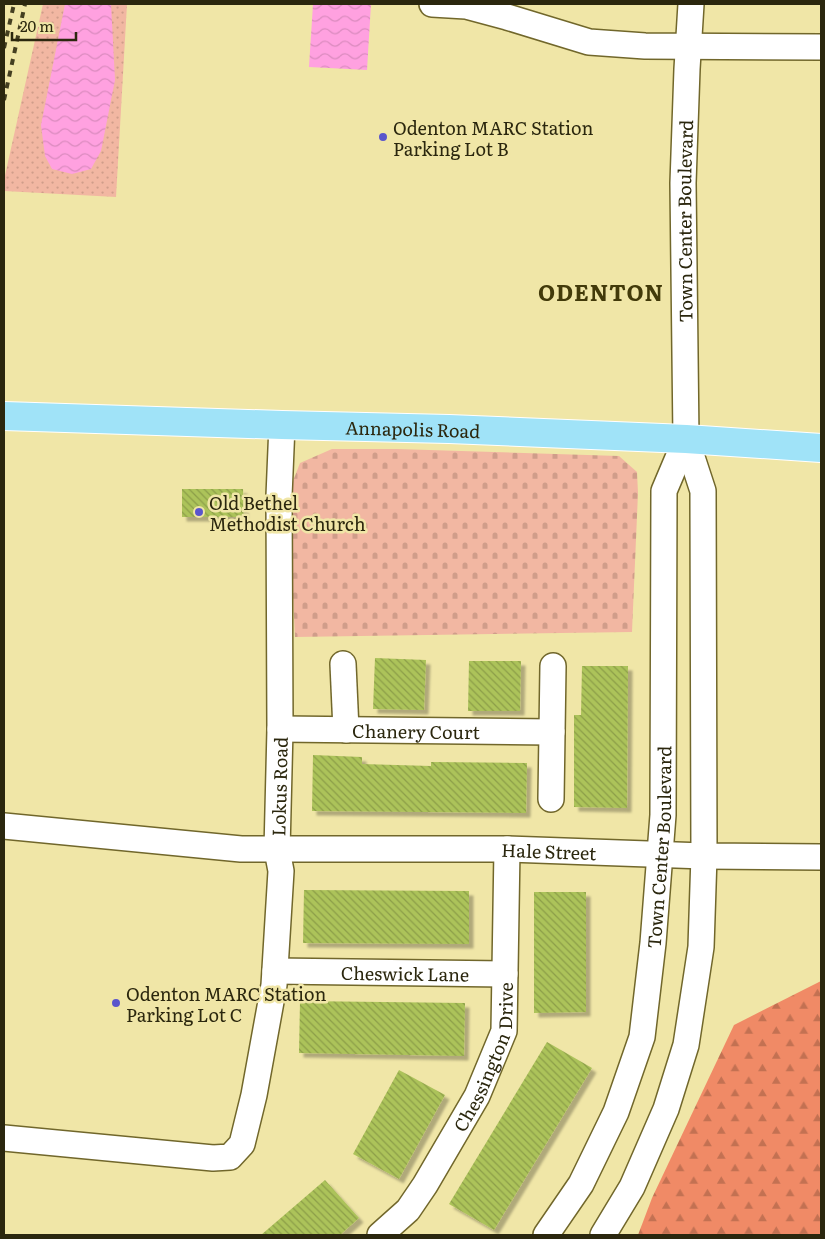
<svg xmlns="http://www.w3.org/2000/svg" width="825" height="1239" font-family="Literata,serif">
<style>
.forest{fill:url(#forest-firs)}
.cemetery{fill:url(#cemetery-stones)}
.park{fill:url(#park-dots)}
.water{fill:url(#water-waves)}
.building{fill:url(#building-back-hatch);filter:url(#shadow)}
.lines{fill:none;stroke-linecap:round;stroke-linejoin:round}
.minor-casing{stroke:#71672b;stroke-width:28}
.major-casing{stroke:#fff;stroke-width:30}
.minor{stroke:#fff;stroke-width:25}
.major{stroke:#a0e3f8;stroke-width:28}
.rail{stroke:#443f21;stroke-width:4;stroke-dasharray:6 6;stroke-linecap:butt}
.poi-dot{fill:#5a55cc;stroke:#f0e6a7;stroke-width:2}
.labels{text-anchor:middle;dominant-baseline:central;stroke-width:5;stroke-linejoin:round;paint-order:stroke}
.poi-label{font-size:18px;fill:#2b270e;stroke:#f0e6a7;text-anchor:start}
.street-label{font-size:18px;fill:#2b270e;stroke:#f0e6a7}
.district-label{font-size:22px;font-weight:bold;letter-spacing:1px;fill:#423a0a;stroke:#f0e6a7}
</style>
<defs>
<pattern id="forest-firs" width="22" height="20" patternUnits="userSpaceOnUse" patternTransform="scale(1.25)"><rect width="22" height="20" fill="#f08a66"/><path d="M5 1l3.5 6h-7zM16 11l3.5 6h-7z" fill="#c37152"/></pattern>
<pattern id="cemetery-stones" width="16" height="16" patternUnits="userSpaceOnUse" patternTransform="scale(1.25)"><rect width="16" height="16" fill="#f2b7a2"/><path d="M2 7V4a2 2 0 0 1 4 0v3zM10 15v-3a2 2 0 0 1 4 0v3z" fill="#d09d8a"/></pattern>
<pattern id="park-dots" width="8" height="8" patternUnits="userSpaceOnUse" patternTransform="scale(1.25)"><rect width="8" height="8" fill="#f2b7a2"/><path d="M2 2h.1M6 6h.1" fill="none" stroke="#d09d8a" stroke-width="1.8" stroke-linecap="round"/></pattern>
<pattern id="water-waves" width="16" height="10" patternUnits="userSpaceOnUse" patternTransform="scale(1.25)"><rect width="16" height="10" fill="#ffa1e0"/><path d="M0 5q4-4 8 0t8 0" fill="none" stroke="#db8bbf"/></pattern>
<pattern id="building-back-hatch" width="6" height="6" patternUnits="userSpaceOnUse" patternTransform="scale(1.25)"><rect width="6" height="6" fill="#acc35a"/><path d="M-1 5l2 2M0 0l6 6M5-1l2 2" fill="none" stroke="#8c9e49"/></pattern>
<filter id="shadow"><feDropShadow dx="4.5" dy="4.5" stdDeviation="1" flood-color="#0004"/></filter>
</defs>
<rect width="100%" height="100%" fill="#f0e6a7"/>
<!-- forest -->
<path class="forest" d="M 821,981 L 821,1235 L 638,1235 L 652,1198 L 734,1025 Z"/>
<!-- cemetery -->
<path class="cemetery" d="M 332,449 L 397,449 L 619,456 L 637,472 L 638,493 L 632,632 L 295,637 L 288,494 L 300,463 Z"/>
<!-- park -->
<path class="park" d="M 43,4 L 127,4 L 116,197 L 4,191 L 4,180 Z"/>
<!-- water -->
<g class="water">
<path d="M 65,4 L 111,4 L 115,80 L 101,151 L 91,169 L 72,174 L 52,169 L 45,156 L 41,125 Z"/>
<path d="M 313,4 L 371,4 L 367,70 L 309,67 Z"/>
</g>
<!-- building -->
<g class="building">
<path d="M 182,489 L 243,489 L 244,517 L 182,517 Z"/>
<path d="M 375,658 L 426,660 L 424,710 L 373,709 Z"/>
<path d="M 469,661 L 521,661 L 520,711 L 468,711 Z"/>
<path d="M 582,666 L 628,666 L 627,808 L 574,807 L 574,715 L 581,715 Z"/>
<path d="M 313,755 L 362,757 L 362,764 L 431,766 L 431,762 L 527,763 L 526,813 L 312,811 Z"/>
<path d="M 304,890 L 469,891 L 469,944 L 303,943 Z"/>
<path d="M 534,892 L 586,892 L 586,1012 L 534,1013 Z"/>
<path d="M 300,1001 L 465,1003 L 464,1056 L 299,1053 Z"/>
<path d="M 547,1042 L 592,1068 L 494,1230 L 449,1204 Z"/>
<path d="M 399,1070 L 445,1095 L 399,1179 L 353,1154 Z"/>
<path d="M 325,1180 L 359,1218 L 340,1235 L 261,1235 Z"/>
</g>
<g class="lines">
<!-- minor casing -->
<g class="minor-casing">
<g id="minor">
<path d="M 432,4 L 466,6 L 507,17 L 589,42 L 645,46 L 821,47"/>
<path d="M 343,664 L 346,730"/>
<path id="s1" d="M 280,729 L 552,732"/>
<path d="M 551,799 L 553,666"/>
<path id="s2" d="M 4,826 L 241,849 L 507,849 L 704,856 L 821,857"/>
<path id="s3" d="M 275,971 L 505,974"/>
<path id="s4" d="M 4,1138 L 213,1158 L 230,1157 L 242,1144 L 254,1095 L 274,985 L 281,871 L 277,850 L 280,729 L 279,496 L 282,425"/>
<path id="s5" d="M 380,1235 L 408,1210 L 425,1185 L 477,1096 L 504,1031 L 507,849"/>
<path id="s6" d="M 546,1235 L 581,1184 L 616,1112 L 642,1037 L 653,943 L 663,815 L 664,491 L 686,439"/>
<path id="s7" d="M 603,1235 L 632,1187 L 666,1109 L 686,1045 L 701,947 L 704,856 L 703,491 L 686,439 L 683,183 L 687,69 L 691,4"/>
</g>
</g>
<!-- major casing -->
<g class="major-casing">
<g id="major">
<path id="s8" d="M 4,416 L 282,425 L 449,429 L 686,439 L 821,448"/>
</g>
</g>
<!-- minor -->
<use href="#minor" class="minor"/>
<!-- major -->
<use href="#major" class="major"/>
<!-- rail -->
<g class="rail">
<path d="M 4,48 L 14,4"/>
<path d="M 4,100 L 25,4"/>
</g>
</g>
<!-- markers -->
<g class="poi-dot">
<circle cx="383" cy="137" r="5"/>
<circle cx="199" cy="512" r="5"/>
<circle cx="116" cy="1003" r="5"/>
</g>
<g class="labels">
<!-- poi labels -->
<g class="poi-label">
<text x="393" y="127">Odenton MARC Station<tspan x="393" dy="21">Parking Lot B</tspan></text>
<text x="209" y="502">Old Bethel<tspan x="209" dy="21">Methodist Church</tspan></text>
<text x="126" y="993">Odenton MARC Station<tspan x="126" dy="21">Parking Lot C</tspan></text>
</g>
<!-- street labels -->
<g class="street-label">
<text stroke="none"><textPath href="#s7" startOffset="1036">Town Center Boulevard</textPath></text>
<text stroke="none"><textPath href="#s8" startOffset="409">Annapolis Road</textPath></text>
<text stroke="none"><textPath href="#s1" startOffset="136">Chanery Court</textPath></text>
<text stroke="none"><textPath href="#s4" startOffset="606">Lokus Road</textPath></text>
<text stroke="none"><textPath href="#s6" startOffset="412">Town Center Boulevard</textPath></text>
<text stroke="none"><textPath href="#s2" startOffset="546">Hale Street</textPath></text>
<text stroke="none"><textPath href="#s3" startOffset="130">Cheswick Lane</textPath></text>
<text stroke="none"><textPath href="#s5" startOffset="211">Chessington Drive</textPath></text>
</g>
<!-- district labels -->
<g class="district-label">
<text x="601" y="291">ODENTON</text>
</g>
</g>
<!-- border -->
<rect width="825" height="1239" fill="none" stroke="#2b270e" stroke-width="10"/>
<!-- scale -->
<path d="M12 32v8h64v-8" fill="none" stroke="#2b270e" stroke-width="2.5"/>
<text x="20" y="32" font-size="15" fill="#2b270e" stroke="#f0e6a7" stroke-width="4" paint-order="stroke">20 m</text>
</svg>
